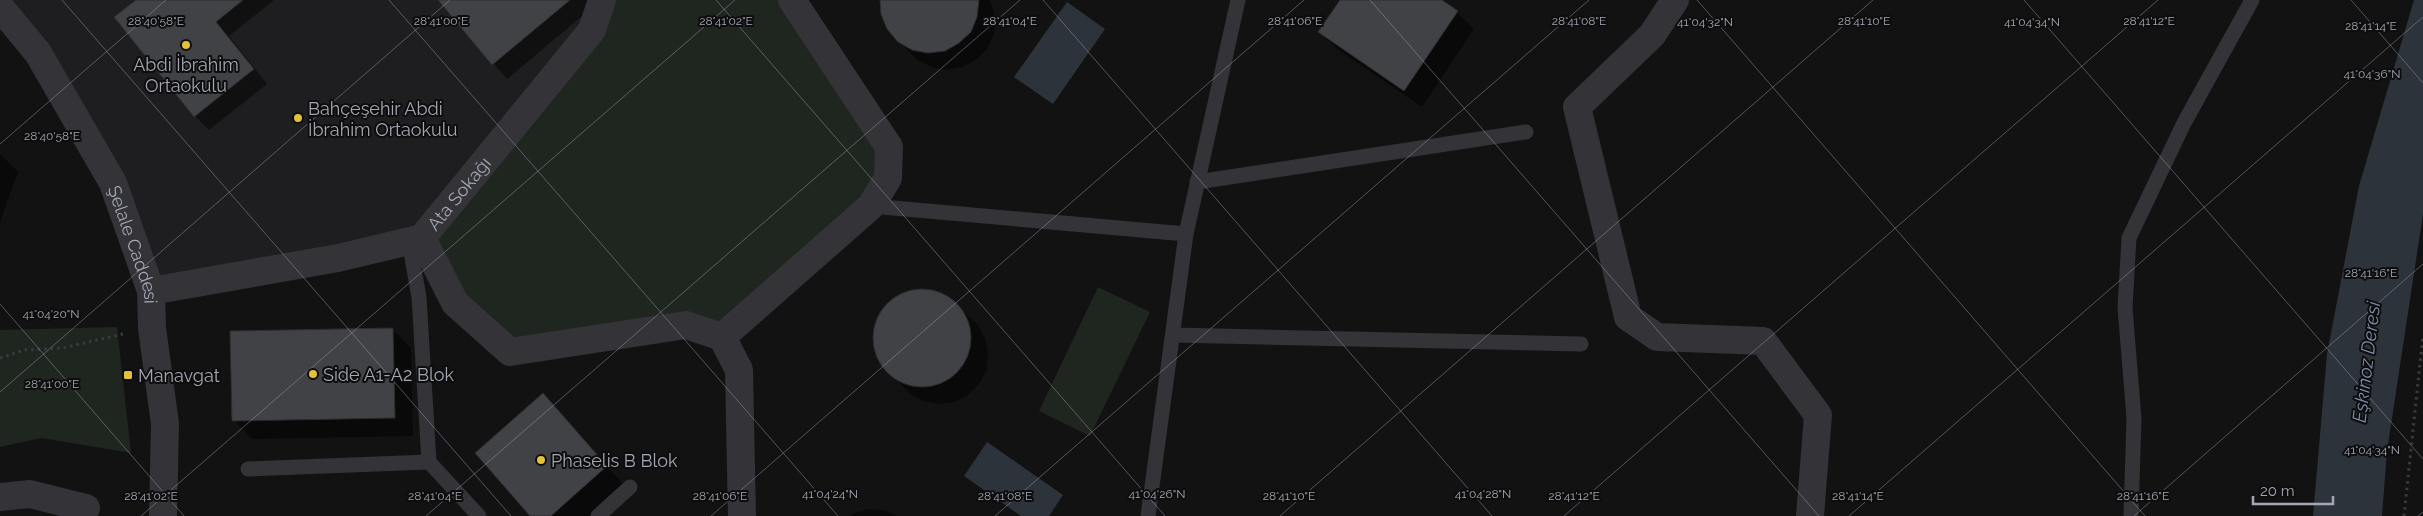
<svg xmlns="http://www.w3.org/2000/svg" width="2423" height="516" font-family="Raleway,sans-serif">
<style>
.built{fill:#1e1e20}
.green{fill:#1f2620}
.water{fill:#2c333b}
.shadow{fill:#0007}
.building{fill:#414246;stroke:#2d2c2f}
.lines{fill:none;stroke-linecap:round;stroke-linejoin:round}
.path{stroke:#393a3f;stroke-width:3;stroke-dasharray:2.5 4;stroke-linecap:butt}
.service{stroke:#333338;stroke-width:15}
.minor{stroke:#333338;stroke-width:28}
.ticks{fill:none;stroke:#a4a7b3;stroke-width:1;stroke-opacity:0.45}
.poi-dot{fill:#e3c13b;stroke:#0d0d0e;stroke-width:2}
.labels{text-anchor:middle;dominant-baseline:central;stroke-width:4;stroke-linejoin:round;paint-order:stroke}
.poi-label{font-size:18px;fill:#a4a7b3;stroke:#0d0d0e;text-anchor:start}
.street-label{font-size:18px;fill:#a4a7b3;stroke:#0d0d0e}
.water-label{font-size:19px;font-style:italic;fill:#7e90ac;stroke:#0d0d0e}
.ticks-label{font-size:12px;text-anchor:middle;fill:#a4a7b3;stroke:#0d0d0e;stroke-width:4;stroke-linejoin:round;paint-order:stroke}
</style>
<rect width="100%" height="100%" fill="#121213"/>
<!-- built -->
<path class="built" d="M 5,0 L 602,0 L 422,238 L 151,291 L 113,183 Z"/>
<!-- green -->
<g class="green">
<path d="M 602,0 L 792,0 L 889,147 L 888,178 L 722,337 L 686,325 L 510,352 L 422,238 Z"/>
<path d="M 1098,287 L 1150,312 L 1090,436 L 1039,411 Z"/>
<path d="M 117,327 L 131,453 L 41,438 L 0,447 L 0,330 Z"/>
</g>
<!-- water -->
<g class="water">
<path d="M 2414,0 L 2423,0 L 2423,214 L 2387,451 L 2382,516 L 2313,516 L 2327,354 L 2359,186 Z"/>
<path d="M 1067,2 L 1105,29 L 1053,104 L 1014,77 Z"/>
<path d="M 987,442 L 1063,495 L 1049,516 L 1021,516 L 964,476 Z"/>
</g>
<!-- shadow -->
<g class="shadow">
<path d="M 138,0 L 274,0 L 229,36 L 267,84 L 209,130 L 195,116 Z"/>
<path d="M 439,0 L 590,0 L 594,6 L 507,79 Z"/>
<path d="M 882,0 L 990,0 L 996,19 L 994,34 L 987,49 L 976,60 L 962,67 L 946,70 L 931,67 L 916,59 L 899,41 Z"/>
<path d="M 1342,0 L 1439,0 L 1457,12 L 1474,29 L 1422,107 L 1337,49 L 1320,32 Z"/>
<path d="M 0,154 L 18,172 L 0,222 Z"/>
<path d="M 917,290 L 932,291 L 947,297 L 977,324 L 985,338 L 988,353 L 987,369 L 980,383 L 969,394 L 955,402 L 939,404 L 923,401 L 909,393 L 881,363 L 875,348 L 875,332 L 879,316 L 888,303 L 902,294 Z"/>
<path d="M 392,329 L 411,348 L 413,436 L 252,439 L 234,420 Z"/>
<path d="M 543,395 L 625,486 L 591,516 L 532,516 Z"/>
<path d="M 867,509 L 883,510 L 897,516 L 848,516 Z"/>
</g>
<!-- building -->
<g class="building">
<path d="M 136,0 L 243,0 L 216,22 L 254,69 L 194,117 L 114,17 Z"/>
<path d="M 438,0 L 570,0 L 492,65 Z"/>
<path d="M 880,0 L 979,0 L 977,17 L 971,32 L 959,43 L 945,51 L 928,53 L 912,50 L 898,42 L 887,29 L 881,14 Z"/>
<path d="M 1340,0 L 1442,0 L 1458,11 L 1404,91 L 1318,32 Z"/>
<circle cx="922" cy="338" r="49"/>
<path d="M 393,328 L 395,418 L 232,421 L 230,331 Z"/>
<path d="M 543,393 L 607,466 L 551,516 L 530,516 L 475,453 Z"/>
</g>
<g class="lines">
<!-- path -->
<g class="path">
<path d="M 0,358 L 24,350 L 63,348 L 127,333"/>
<path d="M 2404,516 L 2423,335"/>
</g>
<!-- service -->
<g class="service">
<path d="M 1197,182 L 1526,132"/>
<path d="M 871,206 L 1186,234 L 1148,516"/>
<path d="M 1186,234 L 1238,0"/>
<path d="M 409,241 L 419,297 L 429,462"/>
<path d="M 1173,335 L 1581,344"/>
<path d="M 248,469 L 429,462 L 479,516"/>
<path d="M 598,516 L 630,487"/>
<path d="M 2131,516 L 2134,418 L 2125,308 L 2129,238 L 2184,123 L 2252,0"/>
</g>
<!-- minor -->
<g class="minor">
<path d="M 1675,0 L 1652,35 L 1577,107 L 1628,317 L 1657,337 L 1763,341 L 1818,415 L 1810,516"/>
<path id="s1" d="M 0,7 L 38,53 L 113,183 L 151,291 L 152,328 L 165,424 L 163,516"/>
<path d="M 422,238 L 455,303 L 510,352 L 686,325 L 722,337 L 739,370 L 742,516"/>
<path id="s2" d="M 151,291 L 338,258 L 422,238 L 592,30 L 602,0"/>
<path d="M 722,337 L 871,206 L 888,178 L 889,147 L 792,0"/>
<path d="M 0,497 L 30,494 L 86,508"/>
</g>
</g>
<!-- ticks -->
<path class="ticks" d="M 62,0 L 511,516M 389,0 L 838,516M 716,0 L 1165,516M 1043,0 L 1492,516M 1370,0 L 1819,516M 1697,0 L 2145,516M 2024,0 L 2423,459M 2351,0 L 2423,83M 0,144 L 166,0M 0,304 L 184,516M 0,392 L 450,0M 141,516 L 735,0M 426,516 L 1020,0M 711,516 L 1304,0M 995,516 L 1589,0M 1280,516 L 1873,0M 1564,516 L 2158,0M 1849,516 L 2423,17M 2134,516 L 2423,264M 2418,516 L 2423,512"/>
<!-- markers -->
<g class="poi-dot">
<circle cx="186" cy="45" r="5"/>
<circle cx="298" cy="118" r="5"/>
<circle cx="313" cy="374" r="5"/>
<rect x="123" y="370" width="10" height="10" rx="2.5"/>
<circle cx="541" cy="460" r="5"/>
</g>
<g class="labels">
<!-- poi labels -->
<g class="poi-label">
<text x="186" y="64" text-anchor="middle">Abdi İbrahim<tspan x="186" dy="21">Ortaokulu</tspan></text>
<text x="308" y="108">Bahçeşehir Abdi<tspan x="308" dy="21">İbrahim Ortaokulu</tspan></text>
<text x="323" y="374">Side A1-A2 Blok</text>
<text x="138" y="375">Manavgat</text>
<text x="551" y="460">Phaselis B Blok</text>
</g>
<!-- street labels -->
<g class="street-label">
<text stroke="none"><textPath href="#s2" startOffset="334">Ata Sokağı</textPath></text>
<text stroke="none"><textPath href="#s1" startOffset="275">Şelale Caddesi</textPath></text>
</g>
<!-- water labels -->
<g class="water-label">
<text transform="translate(2366 362) rotate(-83)">Eşkinoz Deresi</text>
</g>
</g>
<g class="ticks-label">
<text x="156" y="25">28°40'58"E</text>
<text x="441" y="25">28°41'00"E</text>
<text x="726" y="25">28°41'02"E</text>
<text x="1010" y="25">28°41'04"E</text>
<text x="1295" y="25">28°41'06"E</text>
<text x="1579" y="25">28°41'08"E</text>
<text x="1864" y="25">28°41'10"E</text>
<text x="2149" y="25">28°41'12"E</text>
<text x="1705" y="26">41°04'32"N</text>
<text x="2032" y="26">41°04'34"N</text>
<text x="2371" y="30">28°41'14"E</text>
<text x="2372" y="78">41°04'36"N</text>
<text x="52" y="140">28°40'58"E</text>
<text x="2371" y="277">28°41'16"E</text>
<text x="51" y="318">41°04'20"N</text>
<text x="52" y="388">28°41'00"E</text>
<text x="2372" y="454">41°04'34"N</text>
<text x="830" y="498">41°04'24"N</text>
<text x="1157" y="498">41°04'26"N</text>
<text x="1483" y="498">41°04'28"N</text>
<text x="151" y="500">28°41'02"E</text>
<text x="435" y="500">28°41'04"E</text>
<text x="720" y="500">28°41'06"E</text>
<text x="1005" y="500">28°41'08"E</text>
<text x="1289" y="500">28°41'10"E</text>
<text x="1574" y="500">28°41'12"E</text>
<text x="1858" y="500">28°41'14"E</text>
<text x="2143" y="500">28°41'16"E</text>
</g>
<!-- scale -->
<path d="M2253 496v8h80v-8" fill="none" stroke="#a4a7b3" stroke-width="2.5"/>
<text x="2260" y="496" font-size="15" fill="#a4a7b3" stroke="#0d0d0e" stroke-width="4" paint-order="stroke">20 m</text>
</svg>
